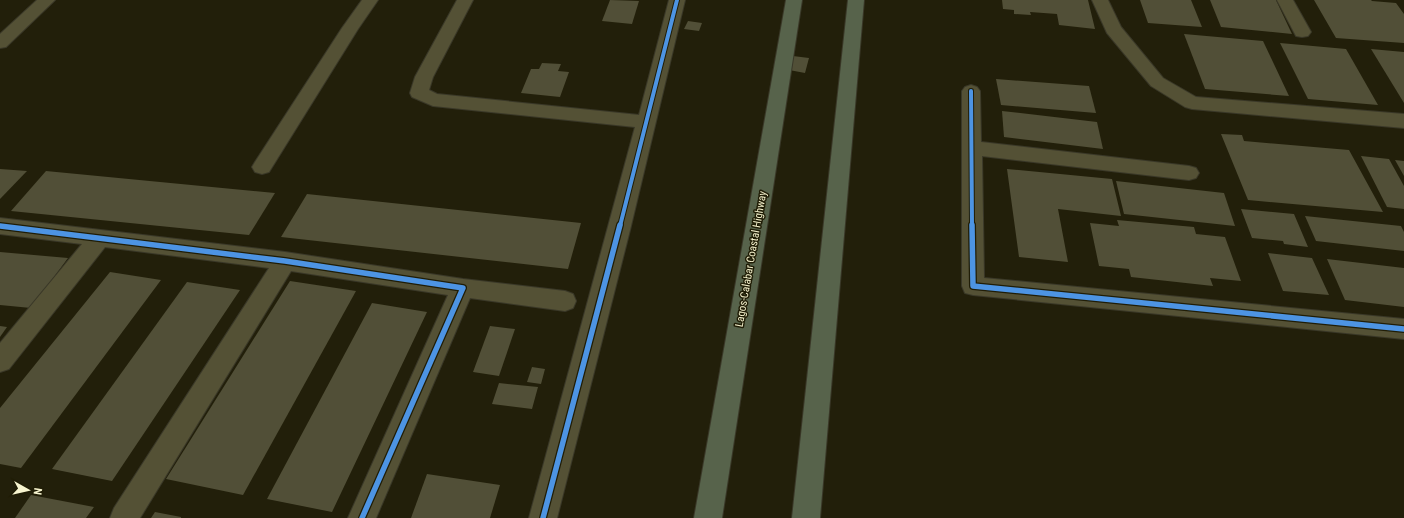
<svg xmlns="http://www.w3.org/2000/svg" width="1404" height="518" font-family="'Roboto Condensed',sans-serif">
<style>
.building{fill:#514f37}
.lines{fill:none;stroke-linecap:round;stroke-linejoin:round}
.minor-casing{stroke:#3a3828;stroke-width:2}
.highway-casing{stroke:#3a3828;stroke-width:2}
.minor{fill:#545135;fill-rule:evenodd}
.highway{fill:#57634b;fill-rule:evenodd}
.cycleway-far1-casing{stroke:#201d06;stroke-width:6}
.cycleway-casing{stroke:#201d06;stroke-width:8}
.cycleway-far1{stroke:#4d94e3;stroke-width:4}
.cycleway{stroke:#4d94e3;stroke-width:5.5}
.labels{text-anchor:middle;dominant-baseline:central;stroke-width:3;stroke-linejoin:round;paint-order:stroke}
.street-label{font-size:11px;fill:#f7f4cf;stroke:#201d06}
</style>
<rect width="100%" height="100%" fill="#221f0a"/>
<!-- building -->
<g class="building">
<path d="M 610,0 L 639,1 L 632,24 L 602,21 Z"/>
<path d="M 1002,0 L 1088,0 L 1095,29 L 1059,25 L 1057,14 L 1030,12 L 1031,15 L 1014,14 L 1014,10 L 1003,9 Z"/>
<path d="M 1140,0 L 1191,0 L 1202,27 L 1148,23 Z"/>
<path d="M 1210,0 L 1276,0 L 1292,34 L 1221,27 Z"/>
<path d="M 1314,0 L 1371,0 L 1372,1 L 1396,3 L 1404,14 L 1404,43 L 1336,38 Z"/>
<path d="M 688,21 L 702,23 L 699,31 L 684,29 Z"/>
<path d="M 1184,34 L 1263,41 L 1289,96 L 1205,89 Z"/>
<path d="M 1280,43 L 1346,49 L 1378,105 L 1308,99 Z"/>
<path d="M 1371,49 L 1404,52 L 1404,103 Z"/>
<path d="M 793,56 L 809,58 L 805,73 L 789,70 Z"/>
<path d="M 542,63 L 561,64 L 558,71 L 569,72 L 560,97 L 521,93 L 531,69 L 539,69 Z"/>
<path d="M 996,79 L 1089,86 L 1096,113 L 1001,105 Z"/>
<path d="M 1002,111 L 1097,122 L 1103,149 L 1004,137 Z"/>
<path d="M 1221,134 L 1242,135 L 1244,141 L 1349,150 L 1383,212 L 1248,200 Z"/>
<path d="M 1361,156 L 1389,159 L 1404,186 L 1404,209 L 1387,207 Z"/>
<path d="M 1395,160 L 1404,161 L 1404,176 Z"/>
<path d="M 0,169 L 27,171 L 0,199 Z"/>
<path d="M 1007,169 L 1112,179 L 1121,216 L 1058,209 L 1068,262 L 1019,257 Z"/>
<path d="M 46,171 L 275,193 L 249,235 L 11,211 Z"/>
<path d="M 1116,181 L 1224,193 L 1235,226 L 1124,214 Z"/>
<path d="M 307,194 L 581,223 L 568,269 L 281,237 Z"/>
<path d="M 1241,209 L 1294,214 L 1308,247 L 1284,244 L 1283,241 L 1252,238 Z"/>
<path d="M 1305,216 L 1401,226 L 1404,232 L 1404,251 L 1316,241 Z"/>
<path d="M 1117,220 L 1194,227 L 1196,234 L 1225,237 L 1241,281 L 1210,278 L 1213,286 L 1131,277 L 1129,269 L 1099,266 L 1090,223 L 1119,226 Z"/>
<path d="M 0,252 L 68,258 L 31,308 L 0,305 Z"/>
<path d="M 1268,253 L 1312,258 L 1329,295 L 1283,291 Z"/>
<path d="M 1327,259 L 1404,268 L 1404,307 L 1345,300 Z"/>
<path d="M 110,272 L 161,280 L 21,468 L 0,464 L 0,408 Z"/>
<path d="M 290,281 L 356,291 L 243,495 L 166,479 Z"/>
<path d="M 187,282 L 240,290 L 112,481 L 52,469 Z"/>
<path d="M 372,303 L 427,312 L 332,512 L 267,499 Z"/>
<path d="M 0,326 L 7,327 L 0,337 Z"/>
<path d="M 490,326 L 515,329 L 499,376 L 473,372 Z"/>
<path d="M 532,367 L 545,369 L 541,384 L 527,382 Z"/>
<path d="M 499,383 L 538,387 L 532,409 L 492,404 Z"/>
<path d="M 427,474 L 500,485 L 490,518 L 411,518 Z"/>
<path d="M 31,495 L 94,507 L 86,518 L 15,518 Z"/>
<path d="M 155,512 L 181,517 L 181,518 L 151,518 Z"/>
</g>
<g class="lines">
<!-- minor casing -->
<g class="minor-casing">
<g id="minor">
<path d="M 37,0 L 55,0 L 6,47 L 0,48 L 0,34 Z"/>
<path d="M 362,0 L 378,0 L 358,29 L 269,172 L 262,174 L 255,172 L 252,167 L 255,162 L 342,28 Z"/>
<path d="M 457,0 L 473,0 L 433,77 L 429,90 L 437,94 L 639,115 L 669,0 L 685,0 L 630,230 L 557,518 L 529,518 L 635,127 L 433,106 L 412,97 L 410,93 L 415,77 Z"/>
<path d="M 1092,0 L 1108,0 L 1121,27 L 1163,78 L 1196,97 L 1404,114 L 1404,128 L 1192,109 L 1185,107 L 1151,86 L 1107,33 Z"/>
<path d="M 1277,0 L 1293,0 L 1311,32 L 1308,36 L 1302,37 L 1296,36 Z"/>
<path d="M 971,85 L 977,87 L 980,91 L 981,142 L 1189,166 L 1196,168 L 1199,173 L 1196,178 L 1189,180 L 982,156 L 984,278 L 1404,319 L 1404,339 L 973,295 L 965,293 L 962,286 L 962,91 L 965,87 Z"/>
<path d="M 0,218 L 285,252 L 463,279 L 565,291 L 573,294 L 576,301 L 573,308 L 565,311 L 470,298 L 376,518 L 348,518 L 448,295 L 291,271 L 140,518 L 110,518 L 114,508 L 269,268 L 105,247 L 9,369 L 0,372 L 0,343 L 82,244 L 0,234 Z"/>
</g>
</g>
<!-- highway casing -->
<g class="highway-casing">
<g id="highway">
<path d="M 786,0 L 802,0 L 722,518 L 694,518 Z"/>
<path d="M 848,0 L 864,0 L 820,518 L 792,518 Z"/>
</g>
</g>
<!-- minor -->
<use href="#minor" class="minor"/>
<!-- highway -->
<use href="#highway" class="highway"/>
<!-- cycleway-far1 casing -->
<g class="cycleway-far1-casing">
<g id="cycleway-far1">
<path d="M 971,91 L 972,226"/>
<path d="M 620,226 L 677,0"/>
</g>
</g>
<!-- cycleway casing -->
<g class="cycleway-casing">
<g id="cycleway">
<path d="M 972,225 L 973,286 L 1404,329"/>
<path d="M 0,226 L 285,261 L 463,288 L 362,518"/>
<path d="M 543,518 L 620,225"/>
</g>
</g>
<!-- cycleway-far1 -->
<use href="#cycleway-far1" class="cycleway-far1"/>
<!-- cycleway -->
<use href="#cycleway" class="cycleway"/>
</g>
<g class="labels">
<!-- street labels -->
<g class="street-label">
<text transform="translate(751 259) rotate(-80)">Lagos-Calabar Coastal Highway</text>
</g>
</g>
<!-- north arrow -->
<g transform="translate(28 490) rotate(98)" stroke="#201d06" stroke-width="3" paint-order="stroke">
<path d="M0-3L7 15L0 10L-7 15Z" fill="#f7f4cf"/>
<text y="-6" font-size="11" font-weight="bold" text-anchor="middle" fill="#f7f4cf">N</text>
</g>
</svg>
